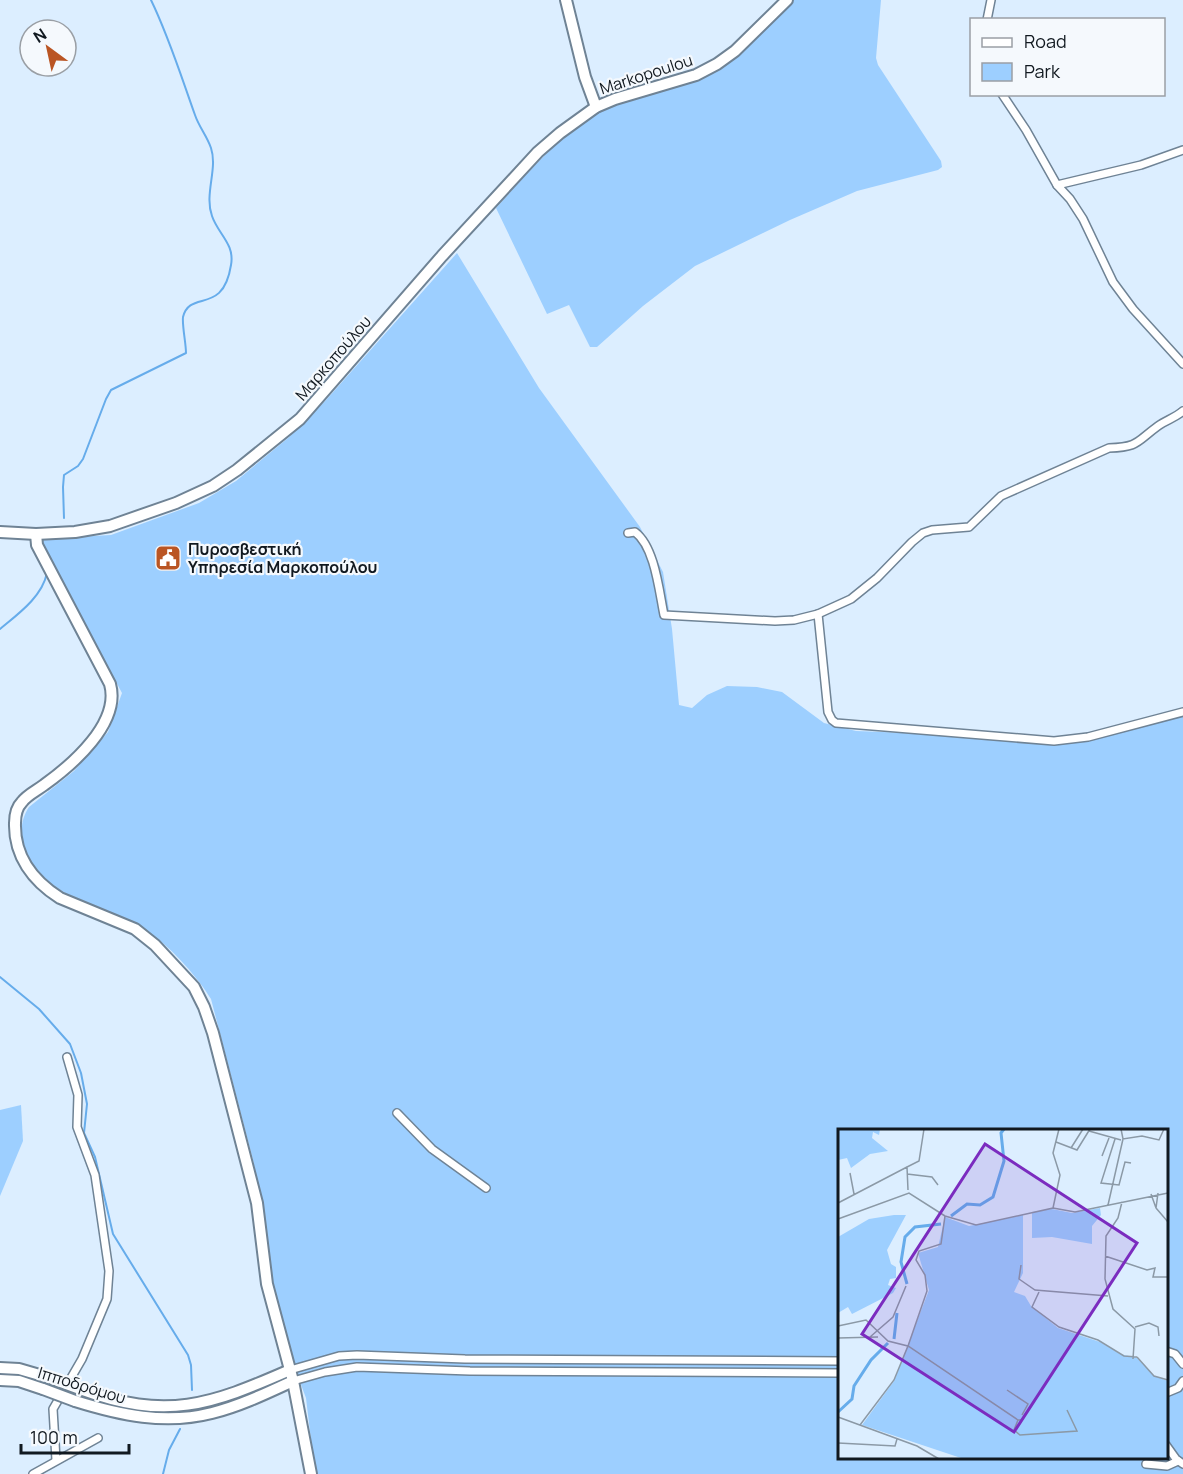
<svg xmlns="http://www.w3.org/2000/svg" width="1183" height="1474" font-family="Manrope,sans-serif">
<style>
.green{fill:#9dcfff;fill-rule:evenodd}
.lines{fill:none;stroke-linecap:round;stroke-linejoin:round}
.stream{stroke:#66aceb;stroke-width:2}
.street-casing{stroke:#6f8395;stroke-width:10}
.secondary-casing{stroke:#6f8395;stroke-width:14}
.street{stroke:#fff;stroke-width:7}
.secondary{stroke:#fff;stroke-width:10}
.secondary-bridge-casing{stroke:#6f8395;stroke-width:14;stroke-linecap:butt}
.secondary-bridge{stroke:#fff;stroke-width:10}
.labels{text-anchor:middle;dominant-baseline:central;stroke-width:4.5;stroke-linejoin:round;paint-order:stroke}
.street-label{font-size:16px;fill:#111920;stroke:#f5f9fd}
.poi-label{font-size:16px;font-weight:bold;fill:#111920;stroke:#f5f9fd;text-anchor:start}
.inset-river{fill:none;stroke:#66aceb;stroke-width:3}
.inset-road{fill:none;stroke:#8b99a6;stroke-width:1.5}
.view{fill:#7b2cbf;fill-opacity:0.15;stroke:#7b2cbf;stroke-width:3}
.inset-edge{fill:none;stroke:#111920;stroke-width:3}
</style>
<rect width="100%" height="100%" fill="#dceeff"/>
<!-- green -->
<g class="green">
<path d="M 791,0 L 881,0 L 876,58 L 878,65 L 941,161 L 942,167 L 938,170 L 857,191 L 790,220 L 695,266 L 643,306 L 597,347 L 590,347 L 569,305 L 547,314 L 496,208 C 523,178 559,136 593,116 C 622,98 669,91 702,78 C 735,66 766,25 791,0 Z"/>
<path d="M 457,253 L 539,388 L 640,527 L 663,572 L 672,629 L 679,705 L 692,708 L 707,695 L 727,686 L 757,687 L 782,692 L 824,723 L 856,731 L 934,734 L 1050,744 L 1183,715 L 1183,1474 L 315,1474 L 306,1398 L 286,1345 L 270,1287 L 264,1221 L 253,1160 L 211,999 C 199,979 172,948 152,935 C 111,909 40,898 24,846 C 20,832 21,819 29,807 L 74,771 L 108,732 L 122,693 L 39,539 L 111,535 L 199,503 L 236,481 L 288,438 L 326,400 ZM 840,1130 L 1166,1130 L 1166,1458 L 840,1458 Z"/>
<path d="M 21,1105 L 23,1141 L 0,1196 L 0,1110 Z"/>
</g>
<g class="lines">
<!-- stream -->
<g class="stream">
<path d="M 64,518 L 63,487 L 64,475 L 78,466 L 83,459 L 106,399 L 111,390 L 186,353 C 186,344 182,325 183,317 C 190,289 223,316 231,265 C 235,244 218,234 212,216 C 204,194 218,169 211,148 C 207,136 199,127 195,115 C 181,76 169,37 151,0"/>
<path d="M 0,629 C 18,614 42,597 47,573"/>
<path d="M 0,977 L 39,1009 L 70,1044 L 81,1073 L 87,1104 L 84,1133 L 95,1157 L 113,1234 L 188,1355 L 191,1365 L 192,1390"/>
<path d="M 163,1474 L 169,1450 L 180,1429"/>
</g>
<!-- street casing -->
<g class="street-casing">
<g id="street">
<path d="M 987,20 L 991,0"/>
<path d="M 1002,94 L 1026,130 L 1057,185 L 1070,199 L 1083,219 L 1113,282 L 1133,309 L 1183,364"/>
<path d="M 1057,185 L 1141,165 L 1183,150"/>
<path d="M 628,533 L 635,532 C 655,547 659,591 664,615 L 775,621 L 794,620 L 818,614 L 851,599 L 877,578 L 912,542 L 923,533 L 932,530 L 969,527 L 1001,496 L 1109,448 C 1139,447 1136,442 1158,426 C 1166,420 1175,418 1183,411"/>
<path d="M 818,614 L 828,712 L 832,720 L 836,723 L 1054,741 L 1088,737 L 1183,712"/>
<path d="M 397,1113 L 432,1149 L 486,1188"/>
<path d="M 1166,1351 L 1175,1354 L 1183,1364"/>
<path d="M 290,1370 L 339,1356 L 357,1355 L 465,1359 L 840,1361"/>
<path d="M 293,1381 L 325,1372 L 357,1367 L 470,1371 L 840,1373"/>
<path d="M 1166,1393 L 1178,1388 L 1183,1381"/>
<path d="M 1166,1445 L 1176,1459 L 1183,1464"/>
<path d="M 56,1460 L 53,1409 L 82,1359 L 107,1299 L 109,1271 L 95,1175 L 77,1127 L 78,1095 L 67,1057"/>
<path d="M 1146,1464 L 1167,1466 L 1178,1461"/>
<path d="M 33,1474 L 98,1438"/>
</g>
</g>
<!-- secondary casing -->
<g class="secondary-casing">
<g id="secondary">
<path d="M 566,0 L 585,77 L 596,107"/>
<path d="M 0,532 L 36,534 L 75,532 L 110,526 L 176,503 L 213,486 L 237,470 L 300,419 L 442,256 L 538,152 L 560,133 L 596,107 L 615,99 L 696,75 L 717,64 L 735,51 L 787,0"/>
<path d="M 36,534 L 37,545 L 110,684 C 121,723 72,765 44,785 C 36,791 27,795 22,802 C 16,808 15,815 15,823 C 14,856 33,881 60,898 L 135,929 L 155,945 L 194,987 L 204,1007 L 213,1033 L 257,1203 L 267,1284 L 293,1381 L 311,1474"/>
<path d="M 0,1368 L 19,1369 L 50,1378"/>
<path d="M 0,1380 L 19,1381 L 43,1389"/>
<path d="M 80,1389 C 167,1421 210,1405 290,1370"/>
<path d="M 75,1401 C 120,1415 165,1425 212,1413 C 240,1406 267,1393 293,1381"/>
</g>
</g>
<!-- street -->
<use href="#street" class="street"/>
<!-- secondary -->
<use href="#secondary" class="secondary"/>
<!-- secondary-bridge casing -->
<g class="secondary-bridge-casing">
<g id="secondary-bridge">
<path d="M 50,1378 L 80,1389"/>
<path d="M 43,1389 L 75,1401"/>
</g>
</g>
<!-- secondary-bridge -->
<use href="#secondary-bridge" class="secondary-bridge"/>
</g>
<!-- icons -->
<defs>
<g id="civic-square" transform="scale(1.35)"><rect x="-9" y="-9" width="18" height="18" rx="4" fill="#ba5523" stroke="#f5f9fd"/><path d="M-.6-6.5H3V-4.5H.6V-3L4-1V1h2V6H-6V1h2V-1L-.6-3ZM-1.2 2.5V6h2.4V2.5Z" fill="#fff"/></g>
</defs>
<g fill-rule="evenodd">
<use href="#civic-square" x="168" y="558"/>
</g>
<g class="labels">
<!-- street labels -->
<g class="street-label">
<text transform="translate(646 74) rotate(-18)">Markopoulou</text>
<text transform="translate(333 358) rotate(-49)">Μαρκοπούλου</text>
<text transform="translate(82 1385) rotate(17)">Ιπποδρόμου</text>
</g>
<!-- poi labels -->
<g class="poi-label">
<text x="188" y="549">Πυροσβεστική<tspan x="188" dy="18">Υπηρεσία Μαρκοπούλου</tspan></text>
</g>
</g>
<!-- overview -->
<g transform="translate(838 1129)">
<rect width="330" height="330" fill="#dceeff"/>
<path d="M 0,0 L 42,0 L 41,6 L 35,3 L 34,9 L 50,22 L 32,25 L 13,39 L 9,29 L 0,31 ZM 262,79 L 263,86 L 254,97 L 254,115 L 214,108 L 194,109 L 194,83 L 214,80 L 234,84 ZM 56,86 L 68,86 L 49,121 L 53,135 L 58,138 L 58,149 L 52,150 L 50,156 L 58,159 L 55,164 L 14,185 L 10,178 L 0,184 L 0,108 L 31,90 ZM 185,86 L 185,144 L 176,163 L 187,167 L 193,177 L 220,199 L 262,213 L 282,225 L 299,229 L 316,247 L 330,252 L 330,330 L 126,330 L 24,296 L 56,252 L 91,161 L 80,124 L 100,118 L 107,88 L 131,97 Z" fill="#9dcfff"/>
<path class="inset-river" d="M 113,87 L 129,75 L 142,76 L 155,68 L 166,32 L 163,4 L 166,0M 69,155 L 63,133 L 67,108 L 77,98 L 103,95M 56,210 L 59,184M 0,283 L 14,270 L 16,257 L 33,231 L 50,214"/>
<path class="inset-road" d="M 283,0 L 285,10 L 304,7 L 321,11 L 326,0M 251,2 L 283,11M 277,10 L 263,54 L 281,56 L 287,33 L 293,34M 218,13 L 239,21 L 252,0M 233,19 L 245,0M 264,27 L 271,9M 12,44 L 16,65M 69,45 L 94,48 L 100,56M 70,61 L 69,38 L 81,32 L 86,0M 313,65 L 318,79 L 320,64M 284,73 L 280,89 L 268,107 L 267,150 L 275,180 L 297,200 L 295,230M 0,74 L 69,38M 270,76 L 285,10M 215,79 L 237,83 L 330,64M 318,79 L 330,93M 0,90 L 71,64 L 107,87M 267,127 L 309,141 L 317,139 L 315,148 L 330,148M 183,136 L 181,150 L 197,161 L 270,167M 201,163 L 194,178 L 221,198 L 260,211 L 286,227 L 299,228M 0,197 L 28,191 L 50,212 L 70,217 L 89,162 L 87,146 L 78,131 L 81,122 L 103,115 L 107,87 L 138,96 L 215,79 L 222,46 L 215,24 L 221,0M 297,198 L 311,194 L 320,198 L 321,207M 32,208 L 55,188 L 68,157M 0,209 L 40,208M 299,228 L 316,247 L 330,251M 169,261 L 190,275 L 184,286M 0,288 L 79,317 L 101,330M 180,291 L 176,301 L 182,306 L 239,302 L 229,281M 22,296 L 56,251 L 70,217 L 180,291 L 185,291M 0,314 L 57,317 L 59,310"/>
<path class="view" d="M 147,15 L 299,114 L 176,303 L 24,205 Z"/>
<rect width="330" height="330" class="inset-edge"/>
</g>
<!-- legend -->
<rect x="970" y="18" width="195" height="78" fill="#f5f9fd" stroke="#9a9fa5" stroke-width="1.5"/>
<rect x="982" y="38" width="30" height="9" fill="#ffffff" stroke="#9a9fa5" stroke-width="1.5"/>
<text x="1024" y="48" font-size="18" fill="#111920">Road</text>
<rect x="982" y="63" width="30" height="18" fill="#9dcfff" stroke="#9a9fa5" stroke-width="1.5"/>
<text x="1024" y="78" font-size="18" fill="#111920">Park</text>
<!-- north arrow -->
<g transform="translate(48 48) rotate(327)"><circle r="28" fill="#f5f9fd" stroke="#9a9fa5" stroke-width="1.5"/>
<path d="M0-4.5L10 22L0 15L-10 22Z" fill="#ba5523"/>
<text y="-9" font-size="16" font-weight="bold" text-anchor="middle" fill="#111920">N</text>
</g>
<!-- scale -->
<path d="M21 1444v9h108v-9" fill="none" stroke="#111920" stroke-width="3"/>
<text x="30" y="1444" font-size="18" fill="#111920" stroke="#f5f9fd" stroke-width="4.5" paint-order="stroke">100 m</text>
</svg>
